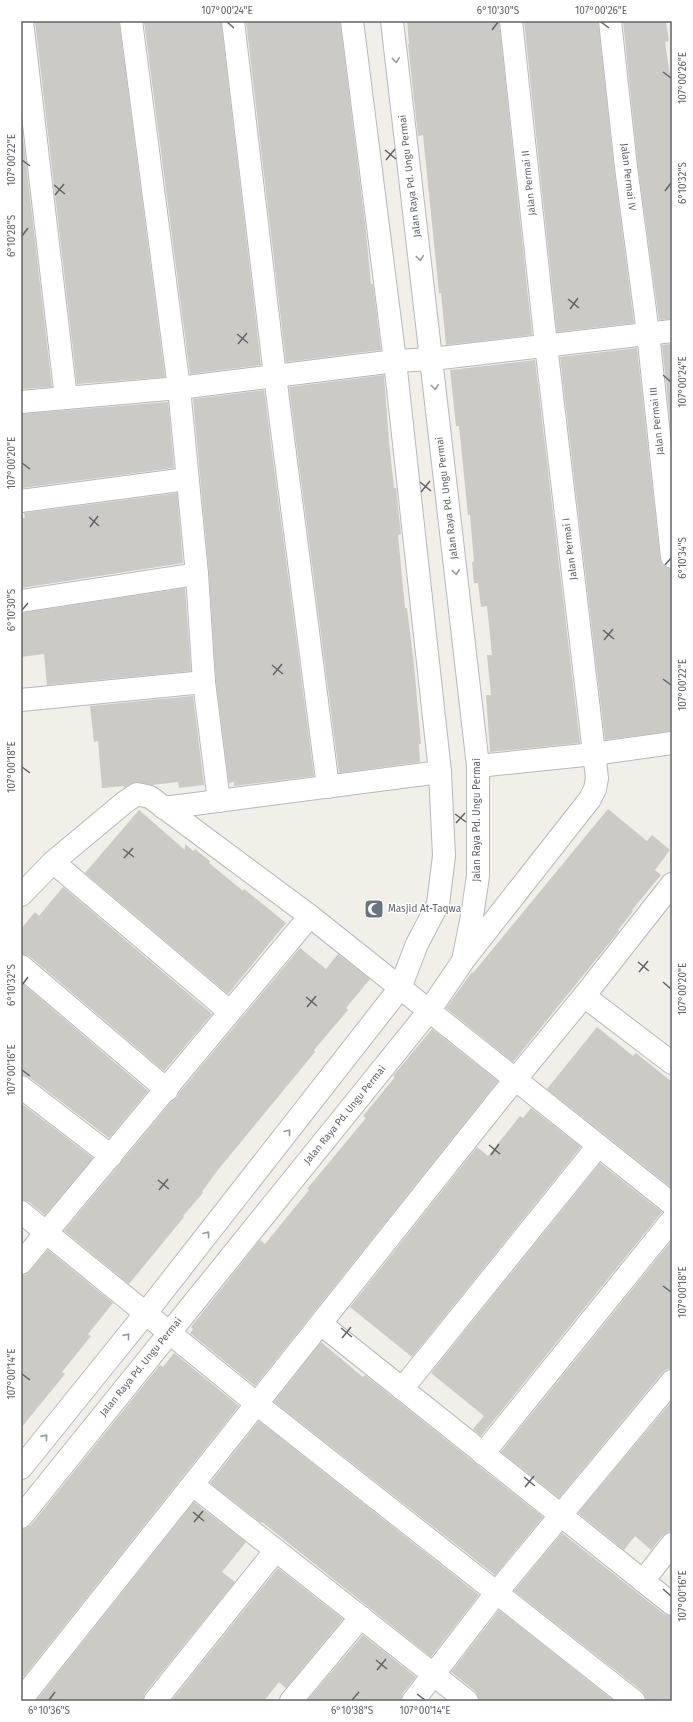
<svg xmlns="http://www.w3.org/2000/svg" width="693" height="1722" font-family="'Fira Sans',sans-serif">
<style>
.building{fill:#cccac5}
.lines{fill:none;stroke-linecap:round;stroke-linejoin:round}
.minor-casing{stroke:#b5b8bc;stroke-width:24}
.minor{stroke:#fff;stroke-width:22}
.oneway{stroke:#979a9d}
.ticks{fill:none;stroke:#5f6368;stroke-width:1.5}
.labels{text-anchor:middle;dominant-baseline:central;stroke-width:3;stroke-linejoin:round;paint-order:stroke}
.street-label{font-size:10px;fill:#5f6368;stroke:#fff}
.worship-label{font-size:10px;fill:#5b616d;stroke:#fff;text-anchor:start}
.neatline{fill:none;stroke:#5f6368;stroke-width:1.5}
.ticks-label{font-size:10px;text-anchor:middle;fill:#5f6368}
</style>
<rect width="100%" height="100%" fill="#f1efe8"/>
<!-- building -->
<g class="building">
<path d="M 35,21 L 119,21 L 165,377 L 77,384 Z"/>
<path d="M 144,21 L 221,21 L 261,365 L 190,374 Z"/>
<path d="M 246,21 L 340,21 L 366,232 L 371,284 L 373,284 L 381,350 L 286,362 Z"/>
<path d="M 407,21 L 499,21 L 532,335 L 446,345 L 441,293 L 439,293 L 423,135 L 418,136 L 408,44 L 409,44 Z"/>
<path d="M 524,21 L 598,21 L 614,168 L 634,323 L 557,332 Z"/>
<path d="M 623,21 L 666,21 L 669,41 L 665,42 L 672,89 L 672,319 L 659,320 L 638,166 Z"/>
<path d="M 21,120 L 52,387 L 21,389 Z"/>
<path d="M 672,344 L 672,440 L 662,345 Z"/>
<path d="M 637,348 L 660,558 L 662,565 L 671,569 L 672,731 L 605,740 L 560,357 Z"/>
<path d="M 535,360 L 580,743 L 490,752 L 486,695 L 491,695 L 487,655 L 492,655 L 487,606 L 481,607 L 478,583 L 474,583 L 472,562 L 474,562 L 470,515 L 468,515 L 459,426 L 456,426 L 450,370 Z"/>
<path d="M 384,375 L 389,441 L 394,488 L 396,488 L 399,517 L 401,534 L 398,535 L 405,608 L 407,608 L 414,665 L 421,744 L 419,744 L 420,762 L 339,773 L 289,387 Z"/>
<path d="M 264,390 L 314,776 L 234,786 L 234,782 L 229,783 L 216,681 L 209,573 L 193,399 Z"/>
<path d="M 168,402 L 174,468 L 22,488 L 21,414 Z"/>
<path d="M 177,493 L 183,563 L 21,588 L 21,518 L 25,518 L 24,513 Z"/>
<path d="M 185,588 L 191,671 L 47,685 L 44,654 L 21,657 L 21,613 Z"/>
<path d="M 193,696 L 204,785 L 179,788 L 178,782 L 152,785 L 135,782 L 124,788 L 124,786 L 102,788 L 98,741 L 94,742 L 90,706 Z"/>
<path d="M 608,809 L 647,841 L 652,835 L 670,850 L 655,870 L 661,875 L 632,910 L 633,911 L 618,930 L 619,931 L 513,1062 L 446,1008 L 472,972 L 473,973 Z"/>
<path d="M 139,810 L 185,850 L 185,844 L 193,851 L 195,849 L 210,861 L 209,863 L 243,891 L 244,889 L 286,923 L 228,994 L 85,873 Z"/>
<path d="M 63,887 L 212,1014 L 164,1071 L 29,956 L 21,954 L 21,929 L 35,912 L 39,916 Z"/>
<path d="M 300,948 L 326,969 L 338,954 L 370,979 L 346,1008 L 348,1010 L 314,1050 L 315,1052 L 217,1171 L 202,1192 L 203,1193 L 183,1216 L 184,1217 L 129,1284 L 64,1231 L 172,1101 L 177,1098 L 179,1093 Z"/>
<path d="M 21,982 L 148,1091 L 109,1138 L 29,1077 L 21,1075 Z"/>
<path d="M 597,1027 L 633,1056 L 636,1053 L 672,1082 L 672,1188 L 547,1089 Z"/>
<path d="M 432,1029 L 498,1081 L 255,1386 L 190,1333 L 193,1329 L 191,1327 L 260,1240 L 265,1244 L 309,1190 L 307,1189 L 366,1118 L 363,1116 L 395,1077 L 393,1076 Z"/>
<path d="M 21,1103 L 93,1158 L 45,1215 L 29,1202 L 21,1200 Z"/>
<path d="M 531,1108 L 581,1147 L 412,1357 L 350,1307 L 477,1147 L 488,1156 L 520,1116 L 523,1118 Z"/>
<path d="M 600,1163 L 662,1212 L 481,1436 L 473,1429 L 484,1416 L 431,1373 Z"/>
<path d="M 672,1240 L 672,1369 L 667,1369 L 662,1373 L 559,1498 L 501,1452 Z"/>
<path d="M 48,1250 L 113,1303 L 88,1334 L 91,1336 L 62,1372 L 65,1374 L 21,1428 L 21,1275 L 26,1275 L 30,1271 Z"/>
<path d="M 321,1342 L 363,1377 L 365,1375 L 543,1517 L 495,1575 L 274,1402 Z"/>
<path d="M 174,1353 L 239,1406 L 21,1680 L 21,1529 L 26,1528 L 31,1525 L 160,1365 L 163,1367 Z"/>
<path d="M 672,1401 L 672,1530 L 662,1536 L 651,1550 L 635,1536 L 624,1550 L 578,1513 Z"/>
<path d="M 259,1421 L 479,1595 L 431,1657 L 262,1522 L 261,1523 L 210,1483 Z"/>
<path d="M 194,1502 L 246,1542 L 222,1572 L 235,1582 L 145,1693 L 143,1701 L 36,1701 Z"/>
<path d="M 562,1533 L 664,1614 L 672,1616 L 672,1701 L 646,1701 L 645,1696 L 642,1691 L 514,1591 Z"/>
<path d="M 278,1568 L 343,1619 L 286,1688 L 279,1682 L 264,1701 L 171,1701 Z"/>
<path d="M 499,1610 L 614,1701 L 479,1701 L 478,1696 L 475,1691 L 451,1672 Z"/>
<path d="M 363,1635 L 416,1677 L 403,1693 L 401,1701 L 307,1701 Z"/>
</g>
<g class="lines">
<!-- minor casing -->
<g class="minor-casing">
<g id="minor">
<path d="M 22,21 L 66,398"/>
<path d="M 131,21 L 179,388 L 197,574 L 204,682 L 219,801"/>
<path d="M 233,21 L 275,376 L 328,787"/>
<path d="M 610,21 L 626,167 L 648,333 L 672,557"/>
<path d="M 21,402 L 179,388 L 395,361 L 432,359 L 672,331"/>
<path d="M 21,501 L 187,479"/>
<path d="M 21,601 L 197,574"/>
<path d="M 21,700 L 204,682"/>
<path d="M 478,766 L 594,754 L 672,743"/>
<path d="M 164,808 L 440,772"/>
<path d="M 53,862 L 230,1012"/>
<path d="M 21,895 L 53,862 L 125,802 L 137,794 L 150,797 L 310,916 L 672,1204"/>
<path d="M 466,957 L 590,799 L 595,789 L 597,778 L 546,345 L 511,21"/>
<path d="M 21,966 L 167,1090"/>
<path d="M 584,996 L 672,1063"/>
<path d="M 21,1087 L 111,1156"/>
<path d="M 21,1212 L 257,1404 L 634,1701"/>
<path d="M 21,1263 L 310,916"/>
<path d="M 321,1324 L 672,1604"/>
<path d="M 402,1389 L 598,1146"/>
<path d="M 483,1454 L 672,1220"/>
<path d="M 21,1468 L 145,1314 L 400,988 L 417,944 L 438,904 L 444,856 L 440,772 L 395,361 L 352,21"/>
<path d="M 193,1485 L 467,1701"/>
<path d="M 21,1517 L 429,1011 L 463,961 L 472,916 L 478,876 L 478,766 L 392,21"/>
<path d="M 643,1581 L 672,1544"/>
<path d="M 21,1700 L 500,1098 L 584,996 L 672,884"/>
<path d="M 155,1701 L 276,1550"/>
<path d="M 291,1701 L 361,1617"/>
<path d="M 413,1701 L 497,1592 L 672,1381"/>
</g>
</g>
<!-- minor -->
<use href="#minor" class="minor"/>
</g>
<!-- one-way arrows -->
<defs><path id="oneway-chevron" d="M-2-3.5L2.5 0L-2 3.5" fill="none" stroke-width="1.6" stroke-linecap="round" stroke-linejoin="round"/></defs>
<g class="oneway">
<use href="#oneway-chevron" transform="translate(396 60) rotate(83)"/>
<use href="#oneway-chevron" transform="translate(420 258) rotate(83)"/>
<use href="#oneway-chevron" transform="translate(435 387) rotate(83)"/>
<use href="#oneway-chevron" transform="translate(456 572) rotate(83)"/>
<use href="#oneway-chevron" transform="translate(288 1132) rotate(-52)"/>
<use href="#oneway-chevron" transform="translate(207 1234) rotate(-52)"/>
<use href="#oneway-chevron" transform="translate(127 1336) rotate(-51)"/>
<use href="#oneway-chevron" transform="translate(45 1437) rotate(-51)"/>
</g>
<!-- ticks -->
<path class="ticks" d="M 227,22 L 234,28M 601,22 L 609,28M 492,30 L 498,22M 663,72 L 671,78M 385,150 L 396,159M 22,160 L 30,166M 386,160 L 395,149M 54,185 L 65,194M 665,191 L 671,183M 55,195 L 64,184M 22,236 L 28,228M 568,299 L 579,308M 570,309 L 578,298M 237,334 L 248,343M 238,344 L 247,333M 663,375 L 671,382M 22,463 L 30,469M 420,482 L 431,491M 421,492 L 430,481M 89,517 L 99,526M 90,527 L 98,516M 665,565 L 671,558M 22,610 L 28,603M 603,630 L 614,639M 604,640 L 613,629M 272,665 L 283,674M 273,675 L 282,664M 663,679 L 671,685M 22,767 L 30,773M 455,814 L 466,822M 456,823 L 465,813M 123,849 L 134,857M 124,858 L 133,848M 638,962 L 649,971M 639,972 L 648,961M 663,982 L 671,989M 22,985 L 28,977M 306,997 L 317,1006M 307,1007 L 316,996M 22,1070 L 30,1076M 489,1145 L 500,1154M 491,1155 L 499,1144M 158,1180 L 169,1189M 159,1190 L 168,1179M 663,1286 L 671,1292M 341,1328 L 352,1337M 342,1338 L 351,1327M 22,1374 L 30,1380M 524,1477 L 535,1486M 525,1487 L 534,1476M 193,1512 L 204,1521M 194,1522 L 203,1511M 663,1589 L 671,1596M 376,1660 L 387,1669M 377,1670 L 386,1659M 417,1694 L 425,1700M 49,1700 L 55,1692M 352,1700 L 359,1692"/>
<!-- icons -->
<defs>
<g id="mosque-square" transform="scale(1)"><rect x="-9" y="-9" width="18" height="18" rx="4" fill="#6b7280" stroke="#fff"/><path d="M3.5-4.9A6 6 0 1 0 3.5 4.9A5 5 0 1 1 3.5-4.9Z" fill="#fff"/></g>
</defs>
<g fill-rule="evenodd">
<use href="#mosque-square" x="374" y="909"/>
</g>
<g class="labels">
<!-- street labels -->
<g class="street-label">
<text transform="translate(410 176) rotate(-97)">Jalan Raya Pd. Ungu Permai</text>
<text transform="translate(628 177) rotate(83)">Jalan Permai IV</text>
<text transform="translate(529 183) rotate(-96)">Jalan Permai II</text>
<text transform="translate(657 421) rotate(-96)">Jalan Permai III</text>
<text transform="translate(447 498) rotate(-97)">Jalan Raya Pd. Ungu Permai</text>
<text transform="translate(570 549) rotate(-97)">Jalan Permai I</text>
<text transform="translate(477 820) rotate(-90)">Jalan Raya Pd. Ungu Permai</text>
<text transform="translate(345 1115) rotate(-51)">Jalan Raya Pd. Ungu Permai</text>
<text transform="translate(141 1367) rotate(-51)">Jalan Raya Pd. Ungu Permai</text>
</g>
<!-- worship labels -->
<g class="worship-label">
<text x="388" y="909">Masjid At-Taqwa</text>
</g>
</g>
<!-- border -->
<rect width="693" height="1722" fill="none" stroke="#ffffff" stroke-width="44"/>
<rect x="22" y="22" width="649" height="1678" class="neatline"/>
<g class="ticks-label">
<text x="227" y="14">107°00'24"E</text>
<text x="498" y="14">6°10'30"S</text>
<text x="601" y="14">107°00'26"E</text>
<text transform="translate(682 78) rotate(-90)" y="4">107°00'26"E</text>
<text transform="translate(11 160) rotate(-90)" y="4">107°00'22"E</text>
<text transform="translate(682 183) rotate(-90)" y="4">6°10'32"S</text>
<text transform="translate(11 236) rotate(-90)" y="4">6°10'28"S</text>
<text transform="translate(682 382) rotate(-90)" y="4">107°00'24"E</text>
<text transform="translate(11 463) rotate(-90)" y="4">107°00'20"E</text>
<text transform="translate(682 558) rotate(-90)" y="4">6°10'34"S</text>
<text transform="translate(11 610) rotate(-90)" y="4">6°10'30"S</text>
<text transform="translate(682 685) rotate(-90)" y="4">107°00'22"E</text>
<text transform="translate(11 767) rotate(-90)" y="4">107°00'18"E</text>
<text transform="translate(11 985) rotate(-90)" y="4">6°10'32"S</text>
<text transform="translate(682 989) rotate(-90)" y="4">107°00'20"E</text>
<text transform="translate(11 1070) rotate(-90)" y="4">107°00'16"E</text>
<text transform="translate(682 1292) rotate(-90)" y="4">107°00'18"E</text>
<text transform="translate(11 1374) rotate(-90)" y="4">107°00'14"E</text>
<text transform="translate(682 1596) rotate(-90)" y="4">107°00'16"E</text>
<text x="49" y="1714">6°10'36"S</text>
<text x="352" y="1714">6°10'38"S</text>
<text x="425" y="1714">107°00'14"E</text>
</g>
</svg>
